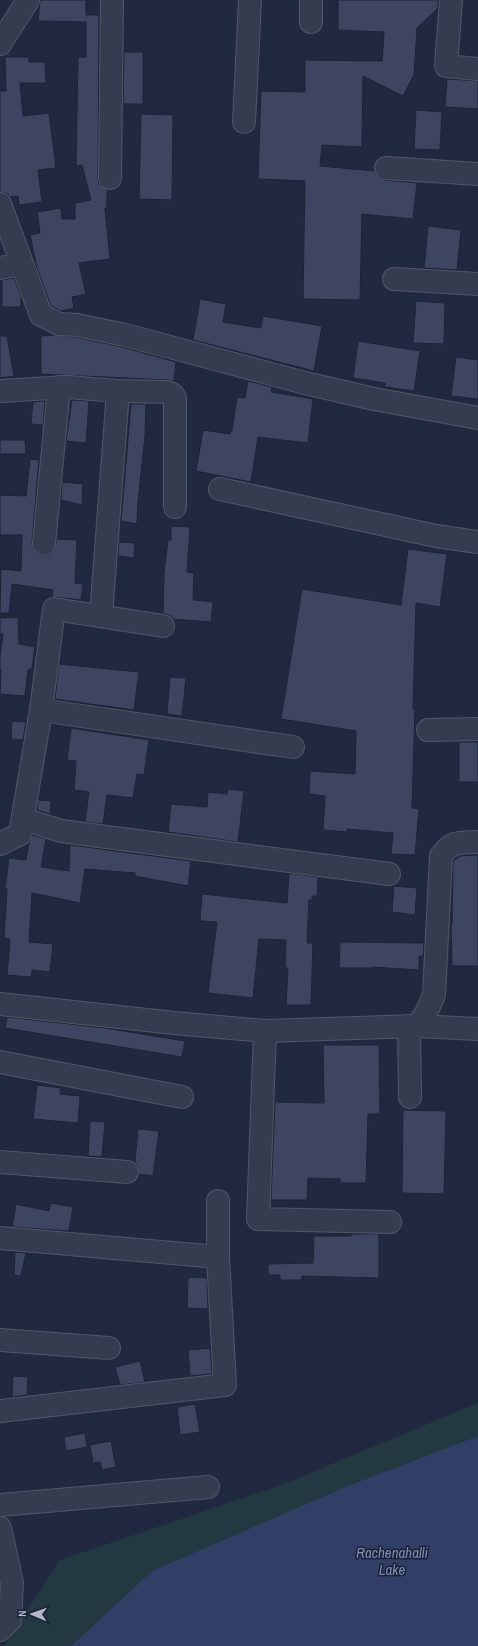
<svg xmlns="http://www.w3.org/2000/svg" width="478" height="1646" font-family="'Archivo Narrow',sans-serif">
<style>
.green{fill:#233941}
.water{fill:#313f67}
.building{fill:#3d4560;stroke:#1d2337}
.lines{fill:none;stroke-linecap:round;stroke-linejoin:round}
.minor-casing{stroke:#51576b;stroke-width:24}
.minor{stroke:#363c50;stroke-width:22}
.labels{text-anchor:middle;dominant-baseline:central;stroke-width:3;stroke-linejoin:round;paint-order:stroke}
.water-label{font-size:15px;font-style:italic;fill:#7e8eb9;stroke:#1b2135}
</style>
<rect width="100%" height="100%" fill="#212940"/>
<!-- green -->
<path class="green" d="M 478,1403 L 478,1436 L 345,1487 L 152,1571 L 71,1646 L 4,1646 L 60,1560 L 279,1486 Z"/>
<!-- water -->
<path class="water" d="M 478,1436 L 478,1646 L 71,1646 L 152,1571 L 345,1487 Z"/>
<!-- building -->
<g class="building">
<path d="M 40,0 L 86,0 L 86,15 L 99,15 L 98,178 L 99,184 L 107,190 L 107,208 L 105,208 L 110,259 L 79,263 L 86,294 L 72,297 L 74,308 L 61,311 L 51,306 L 37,268 L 30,235 L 40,233 L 37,212 L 61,208 L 62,219 L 75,219 L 75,203 L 91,200 L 82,165 L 76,166 L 78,57 L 86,57 L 86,22 L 38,21 Z"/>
<path d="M 338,0 L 438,0 L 438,8 L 417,28 L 414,75 L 403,96 L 363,76 L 362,147 L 322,145 L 320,166 L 374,171 L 379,178 L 385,180 L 417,183 L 413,219 L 362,214 L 360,300 L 303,299 L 305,181 L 258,179 L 261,91 L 305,92 L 305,60 L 382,61 L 384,32 L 338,30 Z"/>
<path d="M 124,52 L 143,52 L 143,104 L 123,104 Z"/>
<path d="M 5,57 L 29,57 L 29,62 L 45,62 L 46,83 L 20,83 L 23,116 L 49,113 L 56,168 L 38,170 L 42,202 L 19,205 L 18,196 L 10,197 L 8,194 L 0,192 L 0,91 L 6,91 Z"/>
<path d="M 447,79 L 478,81 L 478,109 L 445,107 Z"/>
<path d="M 416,110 L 442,112 L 440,150 L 414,149 Z"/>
<path d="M 141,114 L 173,115 L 172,200 L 139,199 Z"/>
<path d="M 428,226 L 461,230 L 457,270 L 424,268 Z"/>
<path d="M 14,278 L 21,296 L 21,307 L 2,307 L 2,280 Z"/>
<path d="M 200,299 L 226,304 L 223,322 L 261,328 L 263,316 L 322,326 L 314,371 L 193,340 Z"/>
<path d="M 416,301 L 445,303 L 444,344 L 413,343 Z"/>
<path d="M 54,335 L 75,337 L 122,347 L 176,362 L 174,381 L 167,380 L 41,374 L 41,336 Z"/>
<path d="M 0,336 L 7,336 L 14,376 L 0,378 Z"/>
<path d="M 358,341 L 420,351 L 414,391 L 385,387 L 385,383 L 353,378 Z"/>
<path d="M 456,357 L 478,360 L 478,399 L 451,396 Z"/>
<path d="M 248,381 L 272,387 L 271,392 L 313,399 L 308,443 L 258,437 L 251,482 L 196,471 L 203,430 L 230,434 L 230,431 L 232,431 L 237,397 L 245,398 Z"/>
<path d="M 72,400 L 89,401 L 86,443 L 66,441 Z"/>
<path d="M 45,401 L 43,425 L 31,424 L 33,402 Z"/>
<path d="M 131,404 L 146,404 L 145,436 L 138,502 L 137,524 L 121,521 Z"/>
<path d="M 0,440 L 25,440 L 26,454 L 0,454 Z"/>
<path d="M 30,459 L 39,460 L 32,543 L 33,549 L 37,554 L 42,556 L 49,555 L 54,551 L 57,539 L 77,540 L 75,583 L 83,584 L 81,600 L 52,597 L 53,590 L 12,584 L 9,613 L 0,613 L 1,569 L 21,571 L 22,535 L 0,535 L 0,495 L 26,496 Z"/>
<path d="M 62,482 L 83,484 L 82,505 L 61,500 Z"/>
<path d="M 171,526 L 190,527 L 187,572 L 194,573 L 193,600 L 213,602 L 211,622 L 173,619 L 171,616 L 163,613 L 164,572 L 168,540 L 171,540 Z"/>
<path d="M 119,542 L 135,543 L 134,558 L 118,556 Z"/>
<path d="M 408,549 L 447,554 L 440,607 L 416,603 L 413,709 L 415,709 L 412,808 L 419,809 L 415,855 L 391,854 L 393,833 L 347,829 L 347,832 L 323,830 L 325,796 L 309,794 L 310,771 L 355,774 L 356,731 L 281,719 L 302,589 L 401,605 Z"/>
<path d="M 18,617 L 19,644 L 35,647 L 32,668 L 28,670 L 25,696 L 0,694 L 1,670 L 0,670 L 0,656 L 3,634 L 0,634 L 0,618 Z"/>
<path d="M 59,664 L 139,672 L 134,710 L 55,699 Z"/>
<path d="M 170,677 L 186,678 L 182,716 L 167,714 Z"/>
<path d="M 12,721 L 26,722 L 23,740 L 11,739 Z"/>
<path d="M 71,728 L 149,740 L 144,775 L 137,774 L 133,798 L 107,795 L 103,824 L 85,822 L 89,792 L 74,790 L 76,761 L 67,760 Z"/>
<rect x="459" y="742" width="19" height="40"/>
<path d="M 228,789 L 244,791 L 238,842 L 168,832 L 171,804 L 207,807 L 208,792 L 227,794 Z"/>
<path d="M 38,800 L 51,801 L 50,814 L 37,810 Z"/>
<path d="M 32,835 L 46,839 L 41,867 L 69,871 L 70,845 L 191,861 L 188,886 L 135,876 L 135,873 L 85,869 L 80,903 L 32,893 L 29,942 L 53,944 L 50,972 L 32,970 L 31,977 L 7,975 L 10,939 L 4,938 L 7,889 L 5,889 L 9,858 L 26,860 L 29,843 Z"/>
<path d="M 478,855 L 478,966 L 452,966 L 451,925 L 452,925 L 453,861 L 460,856 Z"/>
<path d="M 289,873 L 318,877 L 317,896 L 312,896 L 312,900 L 309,900 L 307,943 L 313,943 L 311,1005 L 286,1005 L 288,968 L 285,968 L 286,940 L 259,939 L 253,998 L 208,993 L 217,922 L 200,921 L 202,894 L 287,903 Z"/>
<path d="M 394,886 L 417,888 L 415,915 L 392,912 Z"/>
<path d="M 340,942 L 424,943 L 423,956 L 419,956 L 419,970 L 373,967 L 373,968 L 339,968 Z"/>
<path d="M 7,1017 L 105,1028 L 185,1041 L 182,1057 L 5,1028 Z"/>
<path d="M 323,1045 L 379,1045 L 380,1114 L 368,1114 L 366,1183 L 340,1183 L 340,1179 L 308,1178 L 307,1200 L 271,1200 L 275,1102 L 324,1103 Z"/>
<path d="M 37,1085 L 61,1088 L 60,1094 L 80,1096 L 78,1123 L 33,1119 Z"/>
<path d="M 403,1110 L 446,1111 L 444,1194 L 402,1193 Z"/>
<path d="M 90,1121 L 105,1122 L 102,1157 L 88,1156 Z"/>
<path d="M 138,1129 L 159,1131 L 153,1176 L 139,1174 L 138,1167 L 135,1162 Z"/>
<path d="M 51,1203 L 73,1207 L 69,1231 L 12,1227 L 16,1204 L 49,1211 Z"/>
<path d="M 351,1234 L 379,1234 L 379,1278 L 302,1276 L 302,1280 L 280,1280 L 280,1275 L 268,1275 L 268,1264 L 313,1263 L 314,1236 L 351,1236 Z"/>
<path d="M 15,1252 L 26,1253 L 21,1276 L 14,1275 Z"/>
<path d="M 188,1277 L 207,1278 L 208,1309 L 187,1308 Z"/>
<path d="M 210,1348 L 212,1374 L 190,1376 L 188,1350 Z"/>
<path d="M 140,1361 L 145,1382 L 120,1385 L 115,1367 Z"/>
<path d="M 13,1376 L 28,1377 L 27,1395 L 12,1397 Z"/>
<path d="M 195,1404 L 200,1432 L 180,1435 L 177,1407 Z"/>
<path d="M 85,1433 L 87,1447 L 66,1451 L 64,1437 Z"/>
<path d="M 111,1441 L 116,1467 L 102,1470 L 100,1462 L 93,1463 L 90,1445 Z"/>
</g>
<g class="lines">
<!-- minor casing -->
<g class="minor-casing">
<g id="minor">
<path d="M 451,0 L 446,66 L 478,69"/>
<path d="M 311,22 L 311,0"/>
<path d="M 0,44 L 28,0"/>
<path d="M 244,122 L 250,0"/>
<path d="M 386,168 L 478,174"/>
<path d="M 110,178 L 112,0"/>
<path d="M 0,204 L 41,315 L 59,324 L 77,325 L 125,335 L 305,383 L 374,399 L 478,418"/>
<path d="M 0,268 L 22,264"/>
<path d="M 394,279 L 478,284"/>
<path d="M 0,391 L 68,387 L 118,391 L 167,392 L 172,394 L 175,398 L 175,507"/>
<path d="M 220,489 L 436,536 L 478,542"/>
<path d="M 44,544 L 59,387"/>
<path d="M 101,616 L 118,391"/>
<path d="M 41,710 L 293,747"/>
<path d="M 428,730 L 478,729"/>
<path d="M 23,819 L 61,831 L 389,874"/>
<path d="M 0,844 L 20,834 L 41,710 L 54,609 L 163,626"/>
<path d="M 0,1004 L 174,1023 L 265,1031 L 417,1026 L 426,1013 L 434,995 L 441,856 C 453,840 459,843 478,842"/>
<path d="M 409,1026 L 410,1097"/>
<path d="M 417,1026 L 478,1029"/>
<path d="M 265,1031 L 258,1219 L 390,1222"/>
<path d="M 0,1062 L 182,1097"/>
<path d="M 0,1162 L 127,1172"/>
<path d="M 0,1238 L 218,1257 L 225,1385 L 0,1411"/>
<path d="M 218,1257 L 218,1201"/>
<path d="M 0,1340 L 109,1348"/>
<path d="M 0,1505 L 208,1487"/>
<path d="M 0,1528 L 12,1583 L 10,1620 L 0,1630"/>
</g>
</g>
<!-- minor -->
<use href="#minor" class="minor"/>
</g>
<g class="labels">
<!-- water labels -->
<g class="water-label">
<text x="392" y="1552">Rachenahalli<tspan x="392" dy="17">Lake</tspan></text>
</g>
</g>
<!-- north arrow -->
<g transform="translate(32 1614) rotate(272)" stroke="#1b2135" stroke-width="3" paint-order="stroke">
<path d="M0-3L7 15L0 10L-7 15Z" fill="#b2b7cb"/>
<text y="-6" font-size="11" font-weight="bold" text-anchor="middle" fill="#b2b7cb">N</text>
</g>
</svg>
